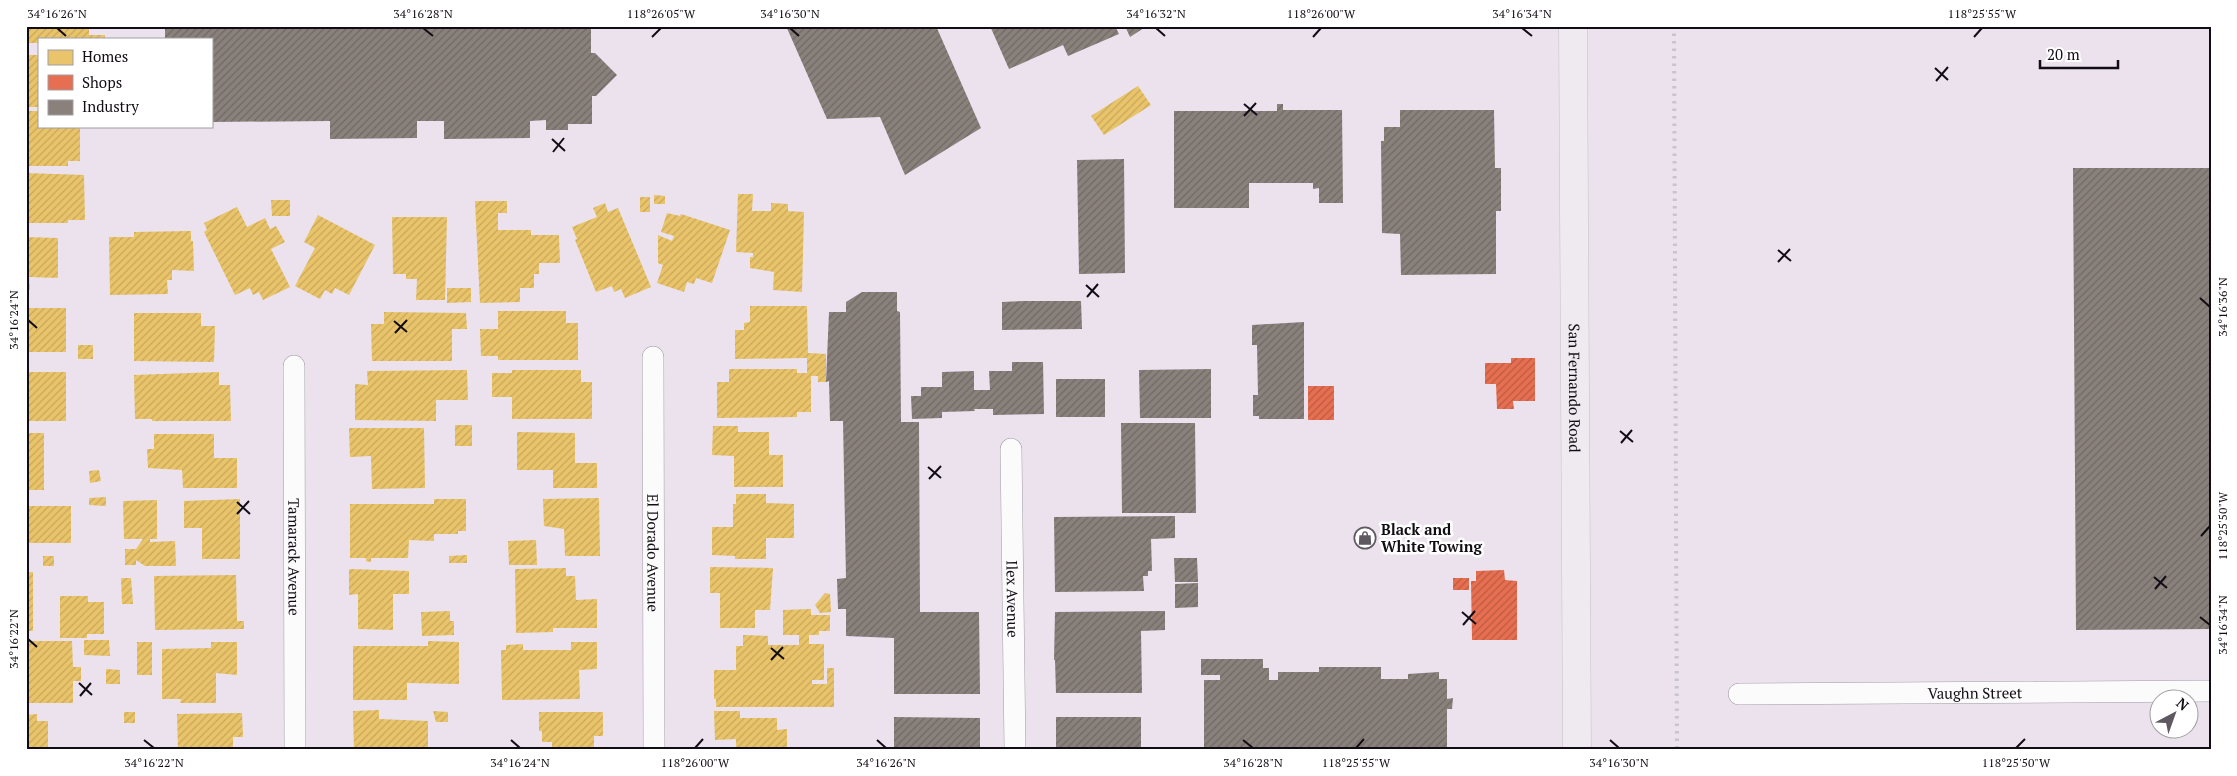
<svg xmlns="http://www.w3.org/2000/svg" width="2237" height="776" font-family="'PT Serif',serif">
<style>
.homes{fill:url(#homes-hatch)}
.shops{fill:url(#shops-hatch)}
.industry{fill:url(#industry-hatch)}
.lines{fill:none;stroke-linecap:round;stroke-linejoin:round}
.street-casing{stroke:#a29ca5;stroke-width:22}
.primary-casing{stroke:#c4c0c5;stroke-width:29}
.street{stroke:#fcfbfc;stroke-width:21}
.primary{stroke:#eeeaf0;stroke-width:28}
.rail{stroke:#c7c5c8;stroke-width:4;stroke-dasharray:2.5 5;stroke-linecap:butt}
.ticks{fill:none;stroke:#120d14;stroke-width:2}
.labels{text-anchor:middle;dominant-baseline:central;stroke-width:5;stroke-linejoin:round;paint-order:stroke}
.street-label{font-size:15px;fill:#120d14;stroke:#fff}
.poi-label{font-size:15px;font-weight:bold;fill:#120d14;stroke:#fff;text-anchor:start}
.neatline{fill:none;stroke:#120d14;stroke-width:2}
.ticks-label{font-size:12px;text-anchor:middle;fill:#120d14}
</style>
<defs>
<pattern id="homes-hatch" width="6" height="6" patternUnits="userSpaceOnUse" patternTransform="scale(1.25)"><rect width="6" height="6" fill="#e9c46a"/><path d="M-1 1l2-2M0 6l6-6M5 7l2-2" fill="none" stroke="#c7a75b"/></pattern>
<pattern id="shops-hatch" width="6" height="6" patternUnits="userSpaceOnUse" patternTransform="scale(1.25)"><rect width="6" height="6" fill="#e76f51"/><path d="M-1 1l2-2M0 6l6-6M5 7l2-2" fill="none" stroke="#ba5a42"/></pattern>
<pattern id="industry-hatch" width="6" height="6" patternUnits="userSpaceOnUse" patternTransform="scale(1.25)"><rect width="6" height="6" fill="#8a817c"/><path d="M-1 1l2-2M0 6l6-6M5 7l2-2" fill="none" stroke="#6f6864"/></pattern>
</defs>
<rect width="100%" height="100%" fill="#ebe2ee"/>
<!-- homes -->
<g class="homes">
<path d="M 26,26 L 89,26 L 89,35 L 105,35 L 105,39 L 39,39 L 39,43 L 26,43 Z"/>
<rect x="26" y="55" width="13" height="52"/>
<path d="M 1138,86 L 1151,105 L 1104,135 L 1091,116 Z"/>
<path d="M 26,111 L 39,111 L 39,126 L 80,126 L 80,161 L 68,161 L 68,166 L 26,166 Z"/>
<path d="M 26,173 L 84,175 L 85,220 L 68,220 L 68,223 L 26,223 Z"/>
<path d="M 738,194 L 753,194 L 752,211 L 771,211 L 771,203 L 788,204 L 788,211 L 804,212 L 802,292 L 773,290 L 774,272 L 750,268 L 750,257 L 753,257 L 753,253 L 736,252 Z"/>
<path d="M 654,195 L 665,196 L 665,204 L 654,204 Z"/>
<rect x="640" y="197" width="10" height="15"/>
<path d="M 271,200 L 290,200 L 290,216 L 272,216 Z"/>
<path d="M 475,201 L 507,201 L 507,213 L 498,213 L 498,230 L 531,230 L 531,235 L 559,235 L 560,263 L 539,263 L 539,274 L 534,274 L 534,288 L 520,288 L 520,302 L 480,303 Z"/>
<path d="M 605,203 L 608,212 L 618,208 L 651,287 L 625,298 L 621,289 L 614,292 L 612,286 L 596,292 L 575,240 L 577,239 L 572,227 L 597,217 L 593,208 Z"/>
<path d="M 237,207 L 247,227 L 265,218 L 270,229 L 276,226 L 285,242 L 271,249 L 290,287 L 263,300 L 259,292 L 253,295 L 250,288 L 235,295 L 204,232 L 207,230 L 204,223 Z"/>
<path d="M 667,213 L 680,216 L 681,214 L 730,230 L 712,283 L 696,278 L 694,284 L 687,282 L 684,292 L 657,283 L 663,265 L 658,263 L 658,235 L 672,241 L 674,236 L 661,232 Z"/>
<path d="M 318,215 L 375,245 L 349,295 L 335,288 L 332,294 L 325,290 L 320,299 L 295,286 L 315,248 L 304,242 Z"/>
<path d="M 392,217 L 447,217 L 445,300 L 416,300 L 417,279 L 406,279 L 406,274 L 393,274 Z"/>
<path d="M 191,231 L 191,241 L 193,241 L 194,271 L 172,270 L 172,280 L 167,280 L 168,294 L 110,295 L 109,237 L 134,237 L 134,232 Z"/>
<path d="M 26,237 L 58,238 L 58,278 L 29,277 L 30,290 L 26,290 Z"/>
<path d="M 447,288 L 471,288 L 471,302 L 447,303 Z"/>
<path d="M 750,306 L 807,306 L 808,353 L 826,354 L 826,382 L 818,382 L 818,376 L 811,376 L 811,412 L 797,412 L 797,417 L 717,418 L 717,382 L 729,382 L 729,369 L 797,369 L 797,373 L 807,373 L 807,358 L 735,359 L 735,330 L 744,330 L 744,323 L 750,322 Z"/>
<rect x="26" y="308" width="40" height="44"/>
<path d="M 498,311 L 566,311 L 566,323 L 578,323 L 578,360 L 498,360 L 498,356 L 481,356 L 480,329 L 498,329 Z"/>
<path d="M 384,312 L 466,313 L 467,329 L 452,329 L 452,361 L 372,361 L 371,324 L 384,324 Z"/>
<path d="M 134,313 L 201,313 L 201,326 L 215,326 L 214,362 L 134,361 Z"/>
<rect x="78" y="345" width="15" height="14"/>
<path d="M 467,370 L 468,400 L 436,400 L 436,421 L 355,420 L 355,384 L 368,385 L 367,371 Z"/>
<path d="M 512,370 L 581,370 L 581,382 L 592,382 L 592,419 L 512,419 L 512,397 L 492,397 L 492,373 L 512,373 Z"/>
<rect x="26" y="372" width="40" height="49"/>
<path d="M 219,372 L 219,385 L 230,385 L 231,421 L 152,421 L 152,419 L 135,419 L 134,375 Z"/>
<rect x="455" y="425" width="17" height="21"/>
<path d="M 713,426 L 738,426 L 738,432 L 769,432 L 769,455 L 783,455 L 783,487 L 734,487 L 734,456 L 712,455 Z"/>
<path d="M 349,428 L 424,428 L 425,488 L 372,489 L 371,456 L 350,457 Z"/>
<path d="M 517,432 L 575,433 L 575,463 L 597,463 L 597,488 L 553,488 L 553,470 L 517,470 Z"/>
<rect x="26" y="433" width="18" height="57"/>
<path d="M 154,434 L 214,434 L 214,458 L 237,458 L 237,488 L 183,488 L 182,470 L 148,468 L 147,449 L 154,449 Z"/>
<path d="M 99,470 L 101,481 L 90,483 L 89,471 Z"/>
<path d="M 736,494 L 766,494 L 766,503 L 794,504 L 794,538 L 766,538 L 766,559 L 735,559 L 735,556 L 712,555 L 712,527 L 733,527 L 733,504 L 736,504 Z"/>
<path d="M 106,497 L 106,506 L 89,505 L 89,498 Z"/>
<path d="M 599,498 L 600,556 L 565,556 L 564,529 L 544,526 L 543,499 Z"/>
<path d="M 240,499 L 240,559 L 202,559 L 202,528 L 184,528 L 184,501 Z"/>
<path d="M 434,499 L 466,499 L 466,531 L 458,531 L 458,534 L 434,534 L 434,541 L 409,540 L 408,558 L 371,558 L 371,562 L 366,561 L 366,558 L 350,558 L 350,504 L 434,504 Z"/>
<path d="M 157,500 L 157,539 L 150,539 L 150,542 L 175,541 L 176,566 L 145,566 L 136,560 L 136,565 L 125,565 L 125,549 L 136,549 L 143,539 L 124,539 L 123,501 Z"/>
<rect x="26" y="506" width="45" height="37"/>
<path d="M 536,540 L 537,565 L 509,565 L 508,541 Z"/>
<path d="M 467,555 L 467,563 L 449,563 L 449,556 Z"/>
<rect x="43" y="556" width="11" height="10"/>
<path d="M 710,567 L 773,568 L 770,610 L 755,610 L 755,628 L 720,628 L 720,593 L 710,593 Z"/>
<path d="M 566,568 L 566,576 L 575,576 L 576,600 L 597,599 L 597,628 L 553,628 L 553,632 L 516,633 L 515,569 Z"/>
<path d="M 349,569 L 409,571 L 409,594 L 393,594 L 393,630 L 358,629 L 358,594 L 349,595 Z"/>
<rect x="26" y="572" width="7" height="59"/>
<path d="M 236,575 L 237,621 L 244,621 L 244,629 L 155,630 L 154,576 Z"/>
<path d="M 121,578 L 131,578 L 133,604 L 122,604 Z"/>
<path d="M 825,593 L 830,594 L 831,612 L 820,613 L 815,605 Z"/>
<path d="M 60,596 L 88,596 L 88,602 L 104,602 L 104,634 L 87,634 L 87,638 L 60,638 Z"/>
<path d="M 811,609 L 811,615 L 830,615 L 830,631 L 819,631 L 819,635 L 809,635 L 809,644 L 824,644 L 824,680 L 812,680 L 812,684 L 827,684 L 827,668 L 834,668 L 834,707 L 716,707 L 716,699 L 714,699 L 714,670 L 736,670 L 736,646 L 743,646 L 743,635 L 768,636 L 768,645 L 799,645 L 799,635 L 783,635 L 783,610 Z"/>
<path d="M 450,611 L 450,621 L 454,621 L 454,635 L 422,636 L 421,612 Z"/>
<path d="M 84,640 L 109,640 L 110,656 L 84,655 Z"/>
<path d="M 26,641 L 72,641 L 73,667 L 81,667 L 81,681 L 73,681 L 73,703 L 26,703 Z"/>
<path d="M 428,641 L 459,642 L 459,684 L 407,683 L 407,700 L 353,700 L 353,646 L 428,646 Z"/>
<rect x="137" y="642" width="15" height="33"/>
<path d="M 211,642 L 237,642 L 237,675 L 216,673 L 216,703 L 180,703 L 181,699 L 162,699 L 162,649 L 211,648 Z"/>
<path d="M 571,642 L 597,642 L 597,669 L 579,670 L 580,699 L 502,700 L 501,650 L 506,650 L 506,645 L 523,644 L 523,650 L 571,650 Z"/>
<path d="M 106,669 L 120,670 L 120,684 L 106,684 Z"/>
<path d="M 379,710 L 379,719 L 428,721 L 428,750 L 354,750 L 353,711 Z"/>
<path d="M 433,711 L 448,712 L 448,722 L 436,722 Z"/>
<path d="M 714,711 L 740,711 L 740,718 L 777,718 L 777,730 L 787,729 L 787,750 L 736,750 L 736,739 L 715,740 Z"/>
<rect x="124" y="712" width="11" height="11"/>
<path d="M 539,712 L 603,712 L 603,736 L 594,736 L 594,750 L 552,750 L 552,742 L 542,742 L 542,731 L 539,731 Z"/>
<path d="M 242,713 L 243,737 L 233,737 L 233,750 L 178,750 L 177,714 Z"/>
<path d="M 37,714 L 37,721 L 48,721 L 48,750 L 26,750 L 26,715 Z"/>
</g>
<!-- shops -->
<g class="shops">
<path d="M 1511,358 L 1535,358 L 1535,401 L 1513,401 L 1514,409 L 1497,409 L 1496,384 L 1485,384 L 1485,363 L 1511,363 Z"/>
<rect x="1308" y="386" width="26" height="34"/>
<path d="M 1504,570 L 1505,580 L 1517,581 L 1517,640 L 1472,640 L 1471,581 L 1476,581 L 1476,571 Z"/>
<rect x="1453" y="578" width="16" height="12"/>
</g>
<!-- industry -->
<g class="industry">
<path d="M 165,26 L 591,26 L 591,53 L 595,53 L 617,75 L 596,96 L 592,96 L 592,124 L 568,124 L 568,130 L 546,130 L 546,120 L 530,121 L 530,138 L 444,139 L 444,121 L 417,121 L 417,138 L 330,139 L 330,121 L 211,122 L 211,39 L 165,39 Z"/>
<path d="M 786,26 L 936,26 L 981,128 L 905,175 L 880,117 L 827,119 Z"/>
<path d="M 990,26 L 1115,26 L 1119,34 L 1068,56 L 1063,45 L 1009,69 Z"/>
<path d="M 1125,26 L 1147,26 L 1130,37 Z"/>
<path d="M 1277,104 L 1283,104 L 1283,110 L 1342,110 L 1343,203 L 1319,203 L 1319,188 L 1313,189 L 1313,183 L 1249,183 L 1249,208 L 1174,208 L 1174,111 L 1277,111 Z"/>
<path d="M 1400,110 L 1494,110 L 1495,168 L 1501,168 L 1501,211 L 1496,211 L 1496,274 L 1401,275 L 1400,234 L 1382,233 L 1381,141 L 1384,141 L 1384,127 L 1400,127 Z"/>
<path d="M 1124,159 L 1125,273 L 1079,274 L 1077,160 Z"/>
<path d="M 2073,168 L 2211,168 L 2211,629 L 2076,630 Z"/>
<path d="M 862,292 L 897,292 L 897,311 L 900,312 L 901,422 L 919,422 L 920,612 L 979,612 L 980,694 L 894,694 L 894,638 L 846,636 L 846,609 L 838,609 L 837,579 L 846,578 L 843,421 L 830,421 L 829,381 L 826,382 L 829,312 L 846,312 L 846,302 Z"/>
<path d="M 1024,301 L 1081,301 L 1082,329 L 1002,330 L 1002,302 Z"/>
<path d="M 1304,322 L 1304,419 L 1259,419 L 1259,416 L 1253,416 L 1253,395 L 1258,395 L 1257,345 L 1252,345 L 1252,325 Z"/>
<path d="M 1012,362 L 1043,362 L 1044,414 L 993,415 L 993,409 L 974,409 L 975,411 L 942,412 L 942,418 L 912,419 L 911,396 L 921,396 L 921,387 L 942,387 L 942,372 L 974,371 L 974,390 L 990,390 L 989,371 L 1012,371 Z"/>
<path d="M 1211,369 L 1211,418 L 1140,418 L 1139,370 Z"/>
<rect x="1056" y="379" width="49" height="38"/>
<path d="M 1121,423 L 1195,423 L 1196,513 L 1122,513 Z"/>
<path d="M 1175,516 L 1175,538 L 1151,539 L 1152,571 L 1148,571 L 1148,576 L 1143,576 L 1144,591 L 1055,592 L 1054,517 Z"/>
<path d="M 1174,558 L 1197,558 L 1198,582 L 1175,582 Z"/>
<path d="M 1198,583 L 1198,607 L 1175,608 L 1175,584 Z"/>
<path d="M 1165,611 L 1165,630 L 1141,631 L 1142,693 L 1056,693 L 1055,660 L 1054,660 L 1055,612 Z"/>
<path d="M 1201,659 L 1263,659 L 1263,668 L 1269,668 L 1269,680 L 1278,680 L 1278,672 L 1319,672 L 1319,667 L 1381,667 L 1381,679 L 1408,679 L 1408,674 L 1439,672 L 1439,679 L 1447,679 L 1447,699 L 1453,698 L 1452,709 L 1447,709 L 1447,748 L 1204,748 L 1204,680 L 1220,680 L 1220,675 L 1201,675 Z"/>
<path d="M 894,717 L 980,718 L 980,750 L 894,750 Z"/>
<rect x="1056" y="717" width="85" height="33"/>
</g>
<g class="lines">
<!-- street casing -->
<g class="street-casing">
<g id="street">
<path id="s1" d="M 653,357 L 654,750"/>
<path id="s2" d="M 294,366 L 295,750"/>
<path id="s3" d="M 1011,449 L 1015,750"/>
<path id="s4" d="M 1739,694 L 2211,691"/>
</g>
</g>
<!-- primary casing -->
<g class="primary-casing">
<g id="primary">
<path id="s5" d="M 1573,26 L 1577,750"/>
</g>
</g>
<!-- street -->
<use href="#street" class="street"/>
<!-- primary -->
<use href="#primary" class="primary"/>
<!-- rail -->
<path class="rail" d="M 1674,26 L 1677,750"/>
</g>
<!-- ticks -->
<path class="ticks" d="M 57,28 L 66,36M 423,28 L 433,36M 790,28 L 799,36M 1156,28 L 1165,36M 1522,28 L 1532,36M 652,37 L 661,28M 1313,37 L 1321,28M 1974,37 L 1982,28M 1935,68 L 1948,80M 1936,81 L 1948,67M 1244,104 L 1257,115M 1244,116 L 1256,103M 552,139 L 565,151M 553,152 L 564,138M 1778,250 L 1791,261M 1778,262 L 1790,249M 1086,285 L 1099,297M 1087,297 L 1098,284M 2200,298 L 2210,307M 28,320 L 37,328M 394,321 L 407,332M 395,333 L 407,320M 1620,431 L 1633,442M 1621,443 L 1632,430M 928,467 L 941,478M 929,479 L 941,466M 237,502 L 250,514M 237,514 L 249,501M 2201,536 L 2210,526M 2154,577 L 2167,588M 2155,589 L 2166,576M 1462,612 L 1476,624M 2200,617 L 2210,625M 1463,625 L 1475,611M 28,639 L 37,647M 771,648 L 784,659M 771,660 L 783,647M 79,683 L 92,695M 80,696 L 91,683M 144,740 L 154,748M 511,740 L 520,748M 877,740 L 886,748M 1243,740 L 1253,748M 1610,740 L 1619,748M 695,748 L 703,739M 1356,748 L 1364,739M 2016,748 L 2025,739"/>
<!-- icons -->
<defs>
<g id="shop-ring" transform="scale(1.125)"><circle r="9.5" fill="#fff" stroke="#5e5860" stroke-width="1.5"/><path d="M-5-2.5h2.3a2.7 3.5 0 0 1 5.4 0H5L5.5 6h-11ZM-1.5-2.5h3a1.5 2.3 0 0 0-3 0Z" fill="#5e5860"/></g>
</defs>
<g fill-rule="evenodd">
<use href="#shop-ring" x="1365" y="538"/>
</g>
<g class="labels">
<!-- street labels -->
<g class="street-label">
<text stroke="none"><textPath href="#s5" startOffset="362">San Fernando Road</textPath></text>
<text stroke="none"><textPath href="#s1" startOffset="196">El Dorado Avenue</textPath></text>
<text stroke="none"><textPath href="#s2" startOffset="191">Tamarack Avenue</textPath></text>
<text stroke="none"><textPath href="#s3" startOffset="150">Ilex Avenue</textPath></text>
<text stroke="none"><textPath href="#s4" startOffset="236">Vaughn Street</textPath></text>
</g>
<!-- poi labels -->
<g class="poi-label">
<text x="1381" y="529">Black and<tspan x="1381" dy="17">White Towing</tspan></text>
</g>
</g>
<!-- border -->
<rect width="2237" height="776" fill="none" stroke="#ffffff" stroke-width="55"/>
<!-- legend -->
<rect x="38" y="38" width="175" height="90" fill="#ffffff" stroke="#a09ea1"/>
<rect x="48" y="50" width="25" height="15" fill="#e9c46a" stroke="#a09ea1"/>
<text x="82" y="62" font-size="15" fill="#120d14">Homes</text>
<rect x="48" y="75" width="25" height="15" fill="#e76f51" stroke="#a09ea1"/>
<text x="82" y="88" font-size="15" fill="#120d14">Shops</text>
<rect x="48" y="100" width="25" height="15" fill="#8a817c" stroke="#a09ea1"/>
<text x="82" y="112" font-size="15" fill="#120d14">Industry</text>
<!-- north arrow -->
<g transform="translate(2174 714) rotate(41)"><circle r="24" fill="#ffffff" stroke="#a09ea1"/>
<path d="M0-4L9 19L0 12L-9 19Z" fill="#5e5860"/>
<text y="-8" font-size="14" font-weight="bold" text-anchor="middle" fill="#120d14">N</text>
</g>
<!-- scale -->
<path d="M2040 60v8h78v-8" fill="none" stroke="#120d14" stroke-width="2.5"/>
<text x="2047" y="60" font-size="15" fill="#120d14" stroke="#ffffff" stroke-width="4" paint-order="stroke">20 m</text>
<rect x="28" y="28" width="2182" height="720" class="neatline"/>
<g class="ticks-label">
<text x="57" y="18">34°16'26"N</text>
<text x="423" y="18">34°16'28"N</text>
<text x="661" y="18">118°26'05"W</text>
<text x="790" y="18">34°16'30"N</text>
<text x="1156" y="18">34°16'32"N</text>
<text x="1321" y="18">118°26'00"W</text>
<text x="1522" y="18">34°16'34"N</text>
<text x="1982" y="18">118°25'55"W</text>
<text transform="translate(2223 307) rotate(-90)" y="4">34°16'36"N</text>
<text transform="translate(14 320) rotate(-90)" y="4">34°16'24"N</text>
<text transform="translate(2223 526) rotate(-90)" y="4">118°25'50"W</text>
<text transform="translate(2223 625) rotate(-90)" y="4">34°16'34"N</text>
<text transform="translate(14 639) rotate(-90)" y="4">34°16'22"N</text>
<text x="154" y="767">34°16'22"N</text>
<text x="520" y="767">34°16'24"N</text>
<text x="695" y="767">118°26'00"W</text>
<text x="886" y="767">34°16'26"N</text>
<text x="1253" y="767">34°16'28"N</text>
<text x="1356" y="767">118°25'55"W</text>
<text x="1619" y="767">34°16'30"N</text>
<text x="2016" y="767">118°25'50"W</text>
</g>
</svg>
